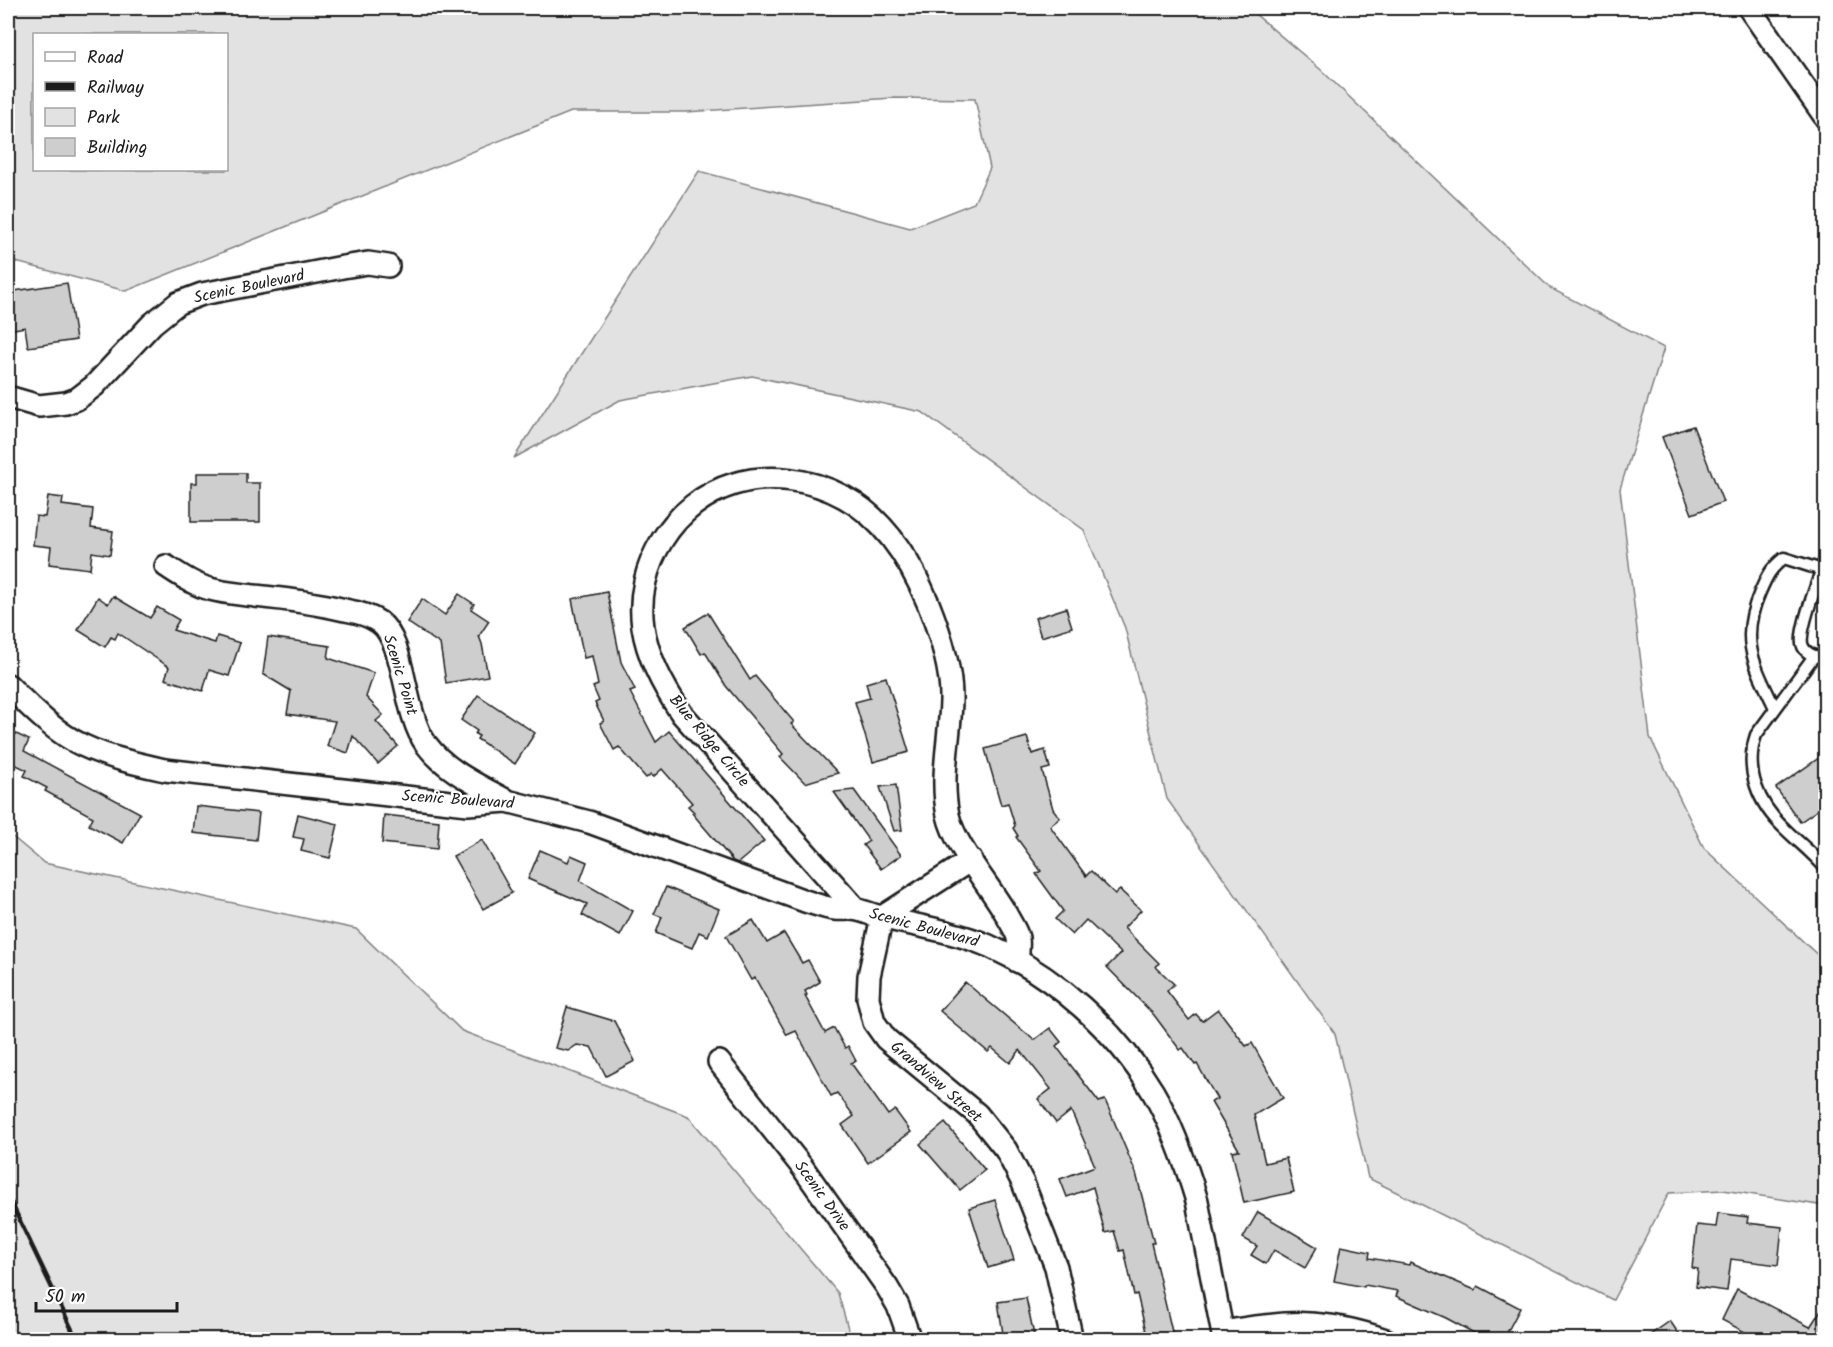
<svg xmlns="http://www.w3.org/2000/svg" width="1833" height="1347" font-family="Kalam,sans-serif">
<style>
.green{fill:#e2e2e2;stroke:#7f7f7f;stroke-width:1.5;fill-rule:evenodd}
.building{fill:#cecece;stroke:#1c1c1c;stroke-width:1.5}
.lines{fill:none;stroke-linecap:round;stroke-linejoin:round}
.lane-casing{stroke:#1c1c1c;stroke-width:15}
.street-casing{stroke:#1c1c1c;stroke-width:26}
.lane{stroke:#fff;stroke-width:10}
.street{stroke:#fff;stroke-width:21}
.rail{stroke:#1c1c1c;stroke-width:4.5}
.labels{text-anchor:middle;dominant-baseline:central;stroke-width:4.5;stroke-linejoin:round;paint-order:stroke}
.street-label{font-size:16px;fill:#1c1c1c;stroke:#fff}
</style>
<rect width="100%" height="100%" fill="#fff"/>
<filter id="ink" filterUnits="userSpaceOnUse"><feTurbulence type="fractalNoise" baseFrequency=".0167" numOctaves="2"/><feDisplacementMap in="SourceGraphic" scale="12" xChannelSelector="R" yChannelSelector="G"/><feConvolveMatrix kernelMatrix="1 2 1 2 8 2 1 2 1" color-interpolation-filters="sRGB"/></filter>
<g filter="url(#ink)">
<!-- green -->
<g class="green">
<path d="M 8,8 L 1248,8 L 1320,69 L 1550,288 L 1664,348 L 1620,489 L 1650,737 L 1704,848 L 1825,962 L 1825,1206 L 1723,1190 L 1669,1193 L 1613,1300 L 1368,1178 L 1335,1034 L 1167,799 L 1125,628 L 1084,530 L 922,412 L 752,376 L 620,400 L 514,458 L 699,171 L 910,228 L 974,203 L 990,168 L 975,99 L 893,98 L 686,112 L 571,112 L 126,291 L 8,260 ZM 34,34 L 226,34 L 226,170 L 34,170 Z"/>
<path d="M 8,833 L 44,863 L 356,929 L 462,1031 L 688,1116 L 838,1293 L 851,1339 L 8,1339 Z"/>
</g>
<!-- building -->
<g class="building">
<path d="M 67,283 L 76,340 L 28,347 L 25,327 L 8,330 L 8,292 Z"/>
<path d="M 1693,426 L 1723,502 L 1692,514 L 1662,437 Z"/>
<path d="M 197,473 L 246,473 L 246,483 L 260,483 L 260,522 L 191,522 L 191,483 L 197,483 Z"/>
<path d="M 48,496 L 63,498 L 62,505 L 93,509 L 91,528 L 113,531 L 110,555 L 92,552 L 90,569 L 49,564 L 51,547 L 33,545 L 36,516 L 45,517 Z"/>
<path d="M 607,592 L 621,662 L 635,690 L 630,692 L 656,742 L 669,731 L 764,841 L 738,863 L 733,861 L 692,813 L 694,812 L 688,806 L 692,803 L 662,769 L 653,777 L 651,774 L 646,778 L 619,747 L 614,750 L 600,723 L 604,721 L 595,703 L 599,701 L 593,687 L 598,685 L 592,656 L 584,658 L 572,599 Z"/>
<path d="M 459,594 L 474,604 L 471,609 L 489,621 L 479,636 L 482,644 L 488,676 L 446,683 L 440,644 L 407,622 L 422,599 L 445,615 Z"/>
<path d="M 113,596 L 150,618 L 157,607 L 179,620 L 173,630 L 215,643 L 217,636 L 240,643 L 229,676 L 209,670 L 203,691 L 165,679 L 169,667 L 118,633 L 115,639 L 111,637 L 105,647 L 78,630 L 98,597 L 108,604 Z"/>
<path d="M 1066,608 L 1072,627 L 1041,637 L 1035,618 Z"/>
<path d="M 708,613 L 750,680 L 755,676 L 794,722 L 791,724 L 838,773 L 805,783 L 780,757 L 783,754 L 726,686 L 705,652 L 701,654 L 685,627 Z"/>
<path d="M 268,637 L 330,646 L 328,658 L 374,673 L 366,697 L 383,715 L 376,721 L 398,746 L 378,764 L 353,736 L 348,753 L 327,746 L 335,721 L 287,714 L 291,691 L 263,674 Z"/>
<path d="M 886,677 L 909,752 L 873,762 L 855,702 L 870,698 L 866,683 Z"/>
<path d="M 478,695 L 535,733 L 515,764 L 477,739 L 479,736 L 475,734 L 477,731 L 461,720 Z"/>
<path d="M 8,730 L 29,740 L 24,751 L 140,813 L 123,843 L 89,825 L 93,817 L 45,791 L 47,788 L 24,776 L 27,770 L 8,761 Z"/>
<path d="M 1027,737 L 1032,754 L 1045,750 L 1050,768 L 1042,770 L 1053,809 L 1060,818 L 1050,826 L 1086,876 L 1091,871 L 1115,894 L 1120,890 L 1141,910 L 1124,928 L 1159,963 L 1156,967 L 1174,984 L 1167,991 L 1189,1020 L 1196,1014 L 1202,1021 L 1218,1009 L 1246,1046 L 1252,1043 L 1283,1098 L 1254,1115 L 1265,1163 L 1286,1158 L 1294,1192 L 1244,1203 L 1232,1151 L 1239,1150 L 1211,1102 L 1217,1099 L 1197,1064 L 1195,1065 L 1183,1048 L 1180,1050 L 1154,1015 L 1107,967 L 1121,953 L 1086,920 L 1072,935 L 1055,919 L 1063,911 L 1036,874 L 1041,871 L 1016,837 L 1018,836 L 1013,828 L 1015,826 L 1008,803 L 1001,805 L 985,749 Z"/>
<path d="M 1826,753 L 1826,804 L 1800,822 L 1776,788 Z"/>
<path d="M 896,785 L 902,830 L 894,831 L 880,787 Z"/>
<path d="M 854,790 L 901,855 L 881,869 L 863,845 L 869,841 L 834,792 Z"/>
<path d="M 196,806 L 259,813 L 256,840 L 193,833 Z"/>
<path d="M 298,814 L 338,824 L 330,858 L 301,851 L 304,839 L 293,837 Z"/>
<path d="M 384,815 L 439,821 L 437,849 L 382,843 Z"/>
<path d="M 482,840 L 512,893 L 483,909 L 453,856 Z"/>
<path d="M 540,850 L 568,862 L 571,855 L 587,862 L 580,881 L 633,911 L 620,936 L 582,915 L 587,904 L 528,879 Z"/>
<path d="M 666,887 L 719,909 L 708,936 L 699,932 L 692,948 L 656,933 L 662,917 L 654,914 Z"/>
<path d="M 753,920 L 767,943 L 784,933 L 802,963 L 808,960 L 820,982 L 805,991 L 807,995 L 805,996 L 825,1033 L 834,1028 L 845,1048 L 848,1046 L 856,1061 L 851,1063 L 888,1115 L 895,1110 L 911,1132 L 868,1163 L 842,1125 L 854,1116 L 837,1093 L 831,1096 L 796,1031 L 787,1035 L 755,978 L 751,980 L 726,936 Z"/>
<path d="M 965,982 L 1034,1040 L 1050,1028 L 1061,1042 L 1056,1046 L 1082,1080 L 1099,1102 L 1105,1100 L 1136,1173 L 1154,1243 L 1151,1243 L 1174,1340 L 1148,1340 L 1137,1294 L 1134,1295 L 1124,1250 L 1120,1251 L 1114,1231 L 1105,1233 L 1093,1187 L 1067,1197 L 1060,1179 L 1095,1166 L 1071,1111 L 1056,1123 L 1038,1099 L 1051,1089 L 1020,1050 L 1010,1063 L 992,1048 L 988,1052 L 940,1011 Z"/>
<path d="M 567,1007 L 614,1021 L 635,1061 L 606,1076 L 591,1047 L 577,1045 L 568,1051 L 555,1048 Z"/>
<path d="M 945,1123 L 985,1170 L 960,1190 L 920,1144 Z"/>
<path d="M 995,1200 L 1014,1260 L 988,1268 L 969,1208 Z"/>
<path d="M 1258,1212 L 1317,1247 L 1305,1268 L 1274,1250 L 1266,1264 L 1251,1255 L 1257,1246 L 1243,1238 Z"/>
<path d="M 1718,1213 L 1748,1217 L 1747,1223 L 1782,1227 L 1778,1265 L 1731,1259 L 1727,1291 L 1696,1287 L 1698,1269 L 1692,1268 L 1697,1225 L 1716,1227 Z"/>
<path d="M 1341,1246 L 1370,1252 L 1369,1258 L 1409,1265 L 1410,1262 L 1475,1290 L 1478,1286 L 1520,1308 L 1503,1340 L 1487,1340 L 1446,1318 L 1396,1296 L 1398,1291 L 1365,1285 L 1364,1287 L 1334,1281 Z"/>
<path d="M 1737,1289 L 1810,1327 L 1826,1302 L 1826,1340 L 1760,1340 L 1722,1320 Z"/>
<path d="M 1026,1298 L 1035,1340 L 1004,1340 L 998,1302 Z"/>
<path d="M 1670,1321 L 1683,1340 L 1643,1340 Z"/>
</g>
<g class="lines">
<!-- lane casing -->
<g class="lane-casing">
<g id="lane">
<path d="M 1826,557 C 1820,575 1799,628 1802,644 C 1805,655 1817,657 1826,658"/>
<path d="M 1814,656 L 1756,735 C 1744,770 1758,804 1785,829 C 1798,842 1814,854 1826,869"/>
<path d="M 1775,708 C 1754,664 1739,640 1760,592 C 1767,576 1770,569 1784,558 L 1822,570"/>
</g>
</g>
<!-- street casing -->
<g class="street-casing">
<g id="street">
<path d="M 1749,8 L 1826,118"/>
<path d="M 8,397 L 39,406 L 66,403 L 77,399 L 94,386 L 152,324 L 178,303 L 202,294 L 343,267 L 368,263 L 388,266"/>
<path d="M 166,566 C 180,575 194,585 210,589 C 224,593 240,594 255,596 C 285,599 316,603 345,610 C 357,612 369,615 379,622 C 406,641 403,713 426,744 C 446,771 478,785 507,801"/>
<path d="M 8,685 C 30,707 55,733 84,746 C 110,758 138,764 165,770 L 468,804 L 507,801 L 589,822 L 805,901 C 815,904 825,908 835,909 C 843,910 851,908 858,910 C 867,912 875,916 884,918 C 919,926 956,932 989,946 C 1055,976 1116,1030 1153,1092 C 1173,1126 1186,1164 1197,1201 L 1224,1340"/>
<path d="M 971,860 L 882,917 L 869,976 L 868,998 L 874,1022 L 886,1039 L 977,1114 L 1006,1150 L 1023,1183 L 1056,1267 L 1072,1340"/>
<path d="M 856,909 L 682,714 C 664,688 648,659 643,627 C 634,566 674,502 734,484 C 770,473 811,479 844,497 C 885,519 911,562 928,603 C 940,633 952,669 951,701 C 950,739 940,778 948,815 C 955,847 989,884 1006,914 C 1010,922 1016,930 1018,938 C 1019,946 1018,954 1017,961"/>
<path d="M 719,1062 L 803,1168 L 887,1287 L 898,1306 L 910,1340"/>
<path d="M 1223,1332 C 1287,1321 1323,1318 1386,1340"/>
</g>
</g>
<!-- lane -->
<use href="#lane" class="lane"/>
<!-- street -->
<use href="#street" class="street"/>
<!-- rail -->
<path class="rail" d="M 8,1196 L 77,1340"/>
</g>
</g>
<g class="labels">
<!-- street labels -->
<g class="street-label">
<text transform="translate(249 287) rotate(-12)">Scenic Boulevard</text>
<text transform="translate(400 675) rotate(73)">Scenic Point</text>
<text transform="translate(709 741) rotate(50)">Blue Ridge Circle</text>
<text transform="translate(458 800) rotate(4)">Scenic Boulevard</text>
<text transform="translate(924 928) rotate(15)">Scenic Boulevard</text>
<text transform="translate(936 1082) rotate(41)">Grandview Street</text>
<text transform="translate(822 1196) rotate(54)">Scenic Drive</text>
</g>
</g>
<!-- margin -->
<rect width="1833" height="1347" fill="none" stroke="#fff" stroke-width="30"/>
<rect x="15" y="15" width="1803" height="1317" fill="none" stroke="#1c1c1c" stroke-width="2" filter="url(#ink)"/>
<!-- legend -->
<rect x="33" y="33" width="195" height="138" fill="#ffffff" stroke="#a4a4a4" stroke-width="1.5"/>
<rect x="45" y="52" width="30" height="9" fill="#ffffff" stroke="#a4a4a4" stroke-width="1.5"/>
<text x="87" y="63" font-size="18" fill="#1c1c1c">Road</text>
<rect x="45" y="82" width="30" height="9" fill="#1c1c1c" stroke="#a4a4a4" stroke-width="1.5"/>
<text x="87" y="93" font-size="18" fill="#1c1c1c">Railway</text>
<rect x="45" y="108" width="30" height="18" fill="#e2e2e2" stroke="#a4a4a4" stroke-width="1.5"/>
<text x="87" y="123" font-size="18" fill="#1c1c1c">Park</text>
<rect x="45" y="138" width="30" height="18" fill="#cecece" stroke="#a4a4a4" stroke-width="1.5"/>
<text x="87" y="153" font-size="18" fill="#1c1c1c">Building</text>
<!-- scale -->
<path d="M36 1302v9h141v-9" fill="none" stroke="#1c1c1c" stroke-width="3"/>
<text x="45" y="1302" font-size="18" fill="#1c1c1c" stroke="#ffffff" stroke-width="4.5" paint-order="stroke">50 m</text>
</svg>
